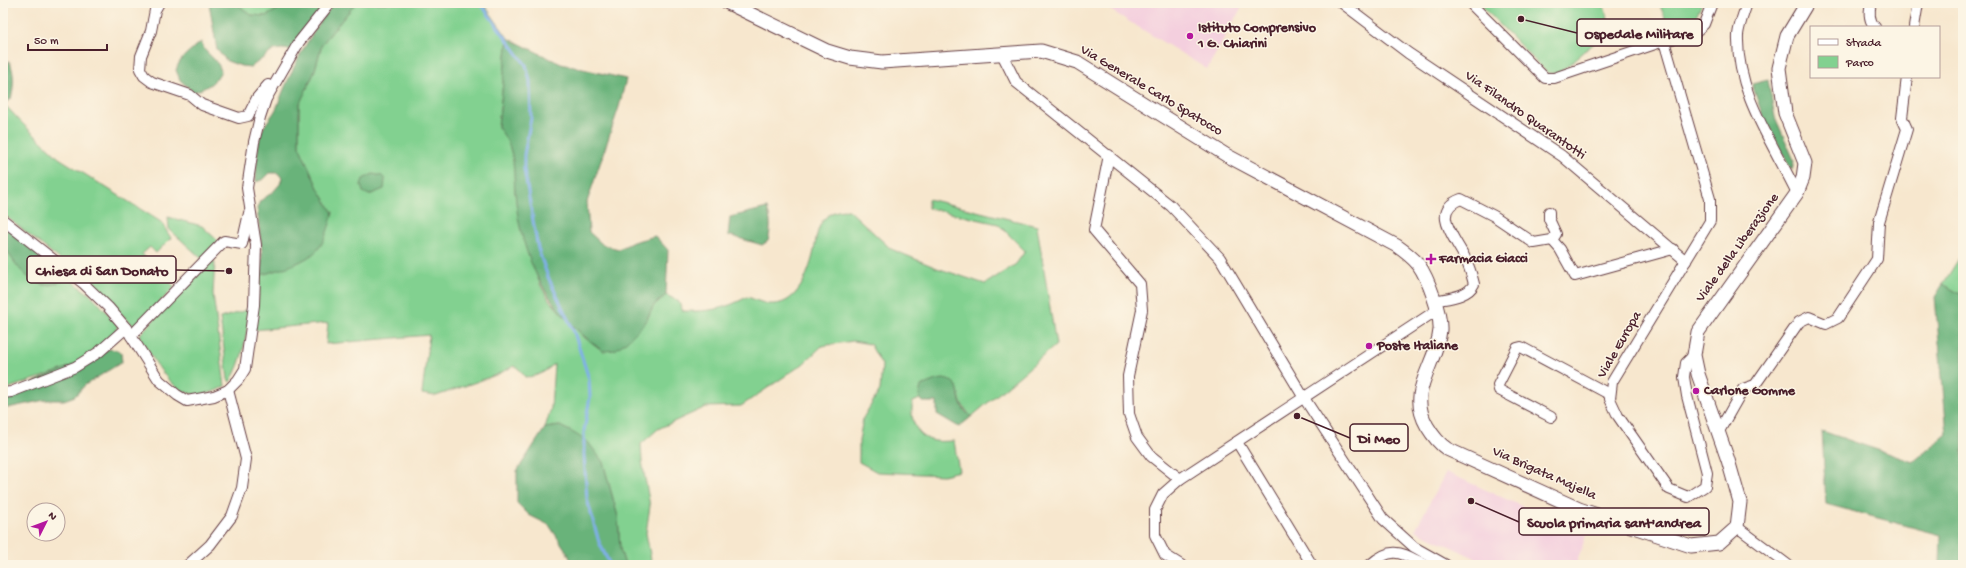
<svg xmlns="http://www.w3.org/2000/svg" width="1966" height="568" font-family="'Gochi Hand',sans-serif">
<style>
.built{fill:#f4cfde}
.green{fill:#82d190;stroke:#66785e}
.forest{fill:#69b37a;stroke:#5a6952}
.lines{fill:none;stroke-linecap:round;stroke-linejoin:round}
.stream{stroke:#80afea;stroke-width:3}
.minor-casing{stroke:#643d43;stroke-width:12}
.major-casing{stroke:#643d43;stroke-width:15}
.minor{stroke:#fff;stroke-width:10}
.major{stroke:#fff;stroke-width:13}
.poi-dot{fill:#b5179e;stroke:#fcf5e5;stroke-width:1.5}
.labels{text-anchor:middle;dominant-baseline:central;stroke-width:3;stroke-linejoin:round;paint-order:stroke}
.poi-label{font-size:14px;font-weight:bold;fill:#4a1f2b;stroke:#fcf5e5;text-anchor:start}
.street-label{font-size:14px;fill:#4a1f2b;stroke:#fcf5e5}
.leader{fill:none;stroke:#4a1f2b;stroke-width:1.5}
.callout-dot{fill:#4a1f2b;stroke:#fcf5e5;stroke-width:1.5}
.callout{fill:#fcf5e5;stroke:#4a1f2b;stroke-width:1.5}
.callout-label{font-size:15px;text-anchor:middle;font-weight:bold;fill:#4a1f2b}
</style>
<rect width="100%" height="100%" fill="#fcf5e5"/>
<filter id="ink" filterUnits="userSpaceOnUse"><feTurbulence type="fractalNoise" baseFrequency=".025" numOctaves="2"/><feDisplacementMap in="SourceGraphic" scale="8" xChannelSelector="R" yChannelSelector="G"/><feConvolveMatrix kernelMatrix="1 2 1 2 8 2 1 2 1" color-interpolation-filters="sRGB"/></filter>
<filter id="wash" filterUnits="userSpaceOnUse"><feTurbulence type="fractalNoise" baseFrequency=".012" numOctaves="4" result="noise"/><feDisplacementMap in="SourceGraphic" scale="16" xChannelSelector="R" yChannelSelector="G"/><feGaussianBlur stdDeviation="0.9" result="paint"/><feColorMatrix in="noise" values="0 0 0 0 0 0 0 0 0 0 0 0 0 0 0 0 0 1.4 0 .05"/><feComposite in="paint" operator="in"/></filter>
<g filter="url(#wash)">
<rect width="100%" height="100%" fill="#f7e7ce"/>
<!-- built -->
<g class="built">
<path d="M 1099,3 L 1244,3 L 1207,69 Z"/>
<path d="M 1446,472 L 1586,535 L 1576,565 L 1490,565 L 1415,530 Z"/>
</g>
<!-- green -->
<g class="green">
<path d="M 236,3 L 290,3 L 266,16 L 251,15 Z"/>
<path d="M 356,3 L 483,3 L 508,38 L 498,127 L 508,139 L 514,163 L 515,193 L 521,229 L 528,254 L 541,286 L 550,301 L 586,339 L 645,323 L 654,305 L 666,295 L 678,301 L 683,311 C 708,312 725,309 747,297 C 755,299 765,305 774,304 C 798,303 808,274 813,255 C 816,243 816,226 826,217 C 833,211 840,210 849,210 L 891,249 L 937,268 L 985,284 L 1016,264 L 1025,251 L 998,224 L 928,208 L 928,199 L 1037,226 L 1056,345 L 971,417 L 961,403 L 957,386 L 919,395 L 920,399 L 913,402 C 909,418 916,438 935,441 C 940,442 948,441 954,441 L 959,471 L 943,475 L 877,472 L 859,462 L 859,441 L 863,418 L 880,390 L 882,365 L 870,344 L 853,341 L 822,346 L 803,364 L 741,406 L 706,407 L 658,429 L 641,444 L 642,461 L 650,506 L 646,533 L 652,565 L 625,565 L 620,549 L 618,517 L 603,462 L 560,426 L 545,428 L 551,408 L 554,364 C 545,372 537,377 525,377 L 519,369 L 514,366 L 496,375 L 436,396 L 422,394 L 429,335 L 326,344 L 328,323 L 254,330 L 261,275 L 283,268 L 333,213 L 319,190 L 299,146 L 299,105 L 314,73 L 322,44 Z"/>
<path d="M 1479,3 L 1603,3 L 1611,29 L 1559,73 L 1547,73 Z"/>
<path d="M 1659,3 L 1702,3 C 1696,18 1692,28 1676,33 L 1670,30 Z"/>
<path d="M 3,103 L 23,124 L 59,158 L 161,222 L 171,238 L 156,253 L 150,247 L 142,254 L 175,287 L 135,327 L 77,273 L 3,214 Z"/>
<path d="M 168,217 L 202,226 L 218,241 L 202,259 L 169,229 Z"/>
<path d="M 3,242 L 12,258 L 68,278 L 93,297 L 118,325 L 113,336 L 74,366 L 3,390 Z"/>
<path d="M 1963,252 L 1963,296 L 1943,284 Z"/>
<path d="M 212,261 L 215,262 L 213,294 L 225,386 C 179,413 161,370 140,338 L 141,333 Z"/>
<path d="M 250,309 C 246,335 244,360 230,382 L 228,380 L 220,318 Z"/>
</g>
<!-- forest -->
<g class="forest">
<path d="M 209,3 L 236,3 L 251,15 L 266,16 L 290,3 L 325,3 L 292,50 L 282,49 L 274,50 L 251,67 L 241,66 L 227,61 L 217,50 Z"/>
<path d="M 334,3 L 356,3 L 322,44 L 314,73 L 299,105 L 299,146 L 319,190 L 333,213 C 329,226 325,245 313,254 C 298,265 278,270 261,275 L 262,252 L 257,208 L 260,201 L 273,192 L 280,184 L 282,178 L 278,173 L 270,173 L 264,179 L 256,182 C 256,167 257,148 261,133 C 264,124 273,116 277,107 C 291,69 309,35 334,3 Z"/>
<path d="M 508,38 L 561,64 L 626,79 L 619,107 L 587,202 L 589,232 L 603,245 L 619,249 L 633,242 L 655,236 L 668,250 L 666,295 L 654,305 L 645,323 L 626,342 L 615,350 L 603,351 C 548,312 520,259 515,192 C 513,165 516,150 498,127 Z"/>
<path d="M 201,42 C 204,54 218,58 221,71 C 215,83 207,88 193,92 L 180,80 L 176,70 C 180,57 190,51 201,42 Z"/>
<path d="M 9,61 C 15,72 14,86 11,99 L 5,103 L 3,103 L 3,64 Z"/>
<path d="M 1768,80 L 1775,117 L 1794,160 L 1792,170 L 1762,114 L 1752,84 Z"/>
<path d="M 373,174 L 382,176 L 385,179 L 384,189 L 369,195 L 363,192 L 361,185 L 363,179 Z"/>
<path d="M 767,208 C 771,220 771,229 768,241 L 762,245 L 728,235 L 730,217 Z"/>
<path d="M 3,228 L 9,229 L 68,278 C 61,281 53,286 45,285 C 26,282 10,259 4,243 C 2,239 3,233 3,228 Z"/>
<path d="M 1943,284 L 1963,296 L 1963,565 L 1940,565 L 1941,535 L 1826,504 L 1822,431 L 1913,462 L 1947,434 L 1935,297 Z"/>
<path d="M 109,349 L 116,350 L 121,353 L 122,362 L 85,385 L 75,396 L 64,400 L 45,400 L 3,409 L 3,396 Z"/>
<path d="M 944,379 C 962,383 956,390 961,404 C 963,409 967,413 971,417 L 959,427 L 937,414 L 937,402 L 922,402 L 919,395 L 921,386 L 936,380 Z"/>
<path d="M 560,426 L 572,432 L 588,442 L 603,462 L 618,517 L 620,549 L 625,565 L 573,565 L 567,552 L 549,525 L 529,515 L 517,503 L 517,471 L 545,428 Z"/>
</g>
<g class="lines">
<!-- stream -->
<path class="stream" d="M 480,3 L 526,65 L 530,81 L 531,118 L 524,155 L 524,169 L 538,249 L 548,277 L 574,332 L 589,379 L 590,397 L 584,431 L 584,456 L 587,499 L 599,542 L 610,565"/>
</g>
</g>
<g filter="url(#ink)">
<g class="lines">
<!-- minor casing -->
<g class="minor-casing">
<g id="minor">
<path d="M 159,3 L 155,10 L 151,31 L 141,56 L 140,69 L 144,76 L 152,82 L 190,95 L 202,105 L 239,118 L 248,116 L 257,98 L 268,85"/>
<path d="M 1342,3 L 1408,53 L 1562,156 L 1686,261"/>
<path d="M 1470,3 L 1545,78 L 1554,78 L 1664,41 L 1694,33 L 1704,24 L 1712,3"/>
<path d="M 1747,3 C 1744,13 1739,25 1738,35 C 1736,93 1773,143 1797,193"/>
<path d="M 1871,3 C 1869,11 1869,21 1875,27"/>
<path d="M 1914,27 L 1918,3"/>
<path d="M 1664,41 L 1710,199 L 1710,221 L 1612,382 L 1610,399 L 1618,416 L 1669,489 L 1688,497 L 1705,486 L 1707,473 L 1687,396 L 1684,377 L 1686,363 L 1694,355"/>
<path d="M 1002,54 L 1016,82 L 1171,206 L 1220,258 L 1304,398 L 1383,519 L 1414,547 L 1446,565"/>
<path d="M 1109,155 L 1094,230 L 1140,284 L 1142,310 L 1128,376 L 1129,414 L 1137,437 L 1151,456 L 1180,479"/>
<path d="M 3,220 L 83,283 L 108,307 L 126,328 L 159,380 L 177,395 L 187,401 L 214,396 L 228,390 L 238,380 L 245,369 L 254,305 L 256,245 L 247,188 L 254,142 L 260,117 L 266,99 L 299,42 L 330,3"/>
<path d="M 1552,240 L 1560,249 L 1575,276 L 1673,249"/>
<path d="M 1434,301 C 1447,298 1468,297 1474,284 C 1472,276 1469,266 1465,258 C 1456,239 1429,211 1461,199 L 1494,216 L 1534,243 L 1552,240 L 1556,234 L 1549,219 L 1549,212"/>
<path d="M 131,336 L 224,241 L 242,244 L 249,213"/>
<path d="M 3,393 L 11,392 L 75,367 L 99,352 L 126,328"/>
<path d="M 1551,417 L 1499,390 L 1498,385 L 1517,348 L 1521,347 L 1609,394"/>
<path d="M 1718,433 L 1743,389 L 1755,385 L 1799,322 L 1809,317 L 1826,324 L 1838,318 L 1877,259 L 1879,222 L 1907,129 L 1902,118 L 1907,77"/>
<path d="M 1237,442 L 1312,565"/>
<path d="M 1737,527 L 1788,565"/>
<path d="M 188,565 L 210,545 L 232,516 L 242,488 L 246,459 L 228,390"/>
<path d="M 1181,565 L 1165,555 L 1155,535 L 1155,510 L 1163,494 L 1180,479 L 1437,310"/>
<path d="M 1370,565 C 1393,544 1403,554 1426,565"/>
</g>
</g>
<!-- major casing -->
<g class="major-casing">
<path id="major" d="M 728,3 L 827,51 L 850,58 L 882,62 L 1041,51 L 1077,62 L 1226,155 L 1397,246 C 1404,251 1412,257 1418,264 C 1428,278 1441,313 1440,330 C 1437,365 1406,390 1427,426 C 1433,436 1438,443 1447,449 L 1579,509 L 1691,546 L 1719,543 L 1737,527 L 1740,502 L 1728,460 L 1698,374 L 1694,355 L 1698,332 L 1797,193 L 1803,178 L 1805,163 L 1785,113 L 1779,68 L 1787,36 L 1807,3"/>
</g>
<!-- minor -->
<use href="#minor" class="minor"/>
<!-- major -->
<use href="#major" class="major"/>
</g>
</g>
<!-- markers -->
<g class="poi-dot">
<circle cx="1190" cy="36" r="4"/>
<path d="M1429 253h4v4h4v4h-4v4h-4v-4h-4v-4h4z"/>
<circle cx="1369" cy="346" r="4"/>
<circle cx="1696" cy="391" r="4"/>
</g>
<g class="labels">
<!-- poi labels -->
<g class="poi-label">
<text x="1198" y="28">Istituto Comprensivo<tspan x="1198" dy="16">1 G. Chiarini</tspan></text>
<text x="1439" y="259">Farmacia Giacci</text>
<text x="1377" y="346">Poste Italiane</text>
<text x="1704" y="391">Carlone Gomme</text>
</g>
<!-- street labels -->
<g class="street-label">
<text transform="translate(1151 91) rotate(31)">Via Generale Carlo Spatocco</text>
<text transform="translate(1525 116) rotate(35)">Via Filandro Quarantotti</text>
<text transform="translate(1738 248) rotate(-54)">Viale della Liberazione</text>
<text transform="translate(1620 345) rotate(-60)">Viale Europa</text>
<text transform="translate(1544 474) rotate(24)">Via Brigata Majella</text>
</g>
</g>
<!-- callouts -->
<path class="leader" d="M1521 19L1577 33M229 271L176 270M1297 416L1350 438M1471 501L1519 522"/>
<g class="callout-dot">
<circle cx="1521" cy="19" r="4"/>
<circle cx="229" cy="271" r="4"/>
<circle cx="1297" cy="416" r="4"/>
<circle cx="1471" cy="501" r="4"/>
</g>
<g class="callout">
<rect x="1577" y="19" width="125" height="27" rx="4"/>
<rect x="27" y="256" width="149" height="27" rx="4"/>
<rect x="1350" y="424" width="58" height="27" rx="4"/>
<rect x="1519" y="508" width="190" height="27" rx="4"/>
</g>
<g class="callout-label">
<text x="1639" y="38">Ospedale Militare</text>
<text x="102" y="275">Chiesa di San Donato</text>
<text x="1379" y="443">Di Meo</text>
<text x="1614" y="527">Scuola primaria sant'andrea</text>
</g>
<!-- margin -->
<rect width="1966" height="568" fill="none" stroke="#fcf5e5" stroke-width="16"/>
<!-- legend -->
<rect x="1810" y="26" width="130" height="52" fill="#fcf5e5" stroke="#b59f9b"/>
<rect x="1818" y="39" width="20" height="6" fill="#ffffff" stroke="#b59f9b"/>
<text x="1846" y="46" font-size="12" fill="#4a1f2b">Strada</text>
<rect x="1818" y="56" width="20" height="12" fill="#82d190" stroke="#b59f9b"/>
<text x="1846" y="66" font-size="12" fill="#4a1f2b">Parco</text>
<!-- north arrow -->
<g transform="translate(46 522) rotate(48)"><circle r="19" fill="#fcf5e5" stroke="#b59f9b"/>
<path d="M0-3L7 15L0 10L-7 15Z" fill="#b5179e"/>
<text y="-6" font-size="11" font-weight="bold" text-anchor="middle" fill="#4a1f2b">N</text>
</g>
<!-- scale -->
<path d="M28 44v6h79v-6" fill="none" stroke="#4a1f2b" stroke-width="2"/>
<text x="34" y="44" font-size="12" fill="#4a1f2b" stroke="#fcf5e5" stroke-width="3" paint-order="stroke">50 m</text>
</svg>
